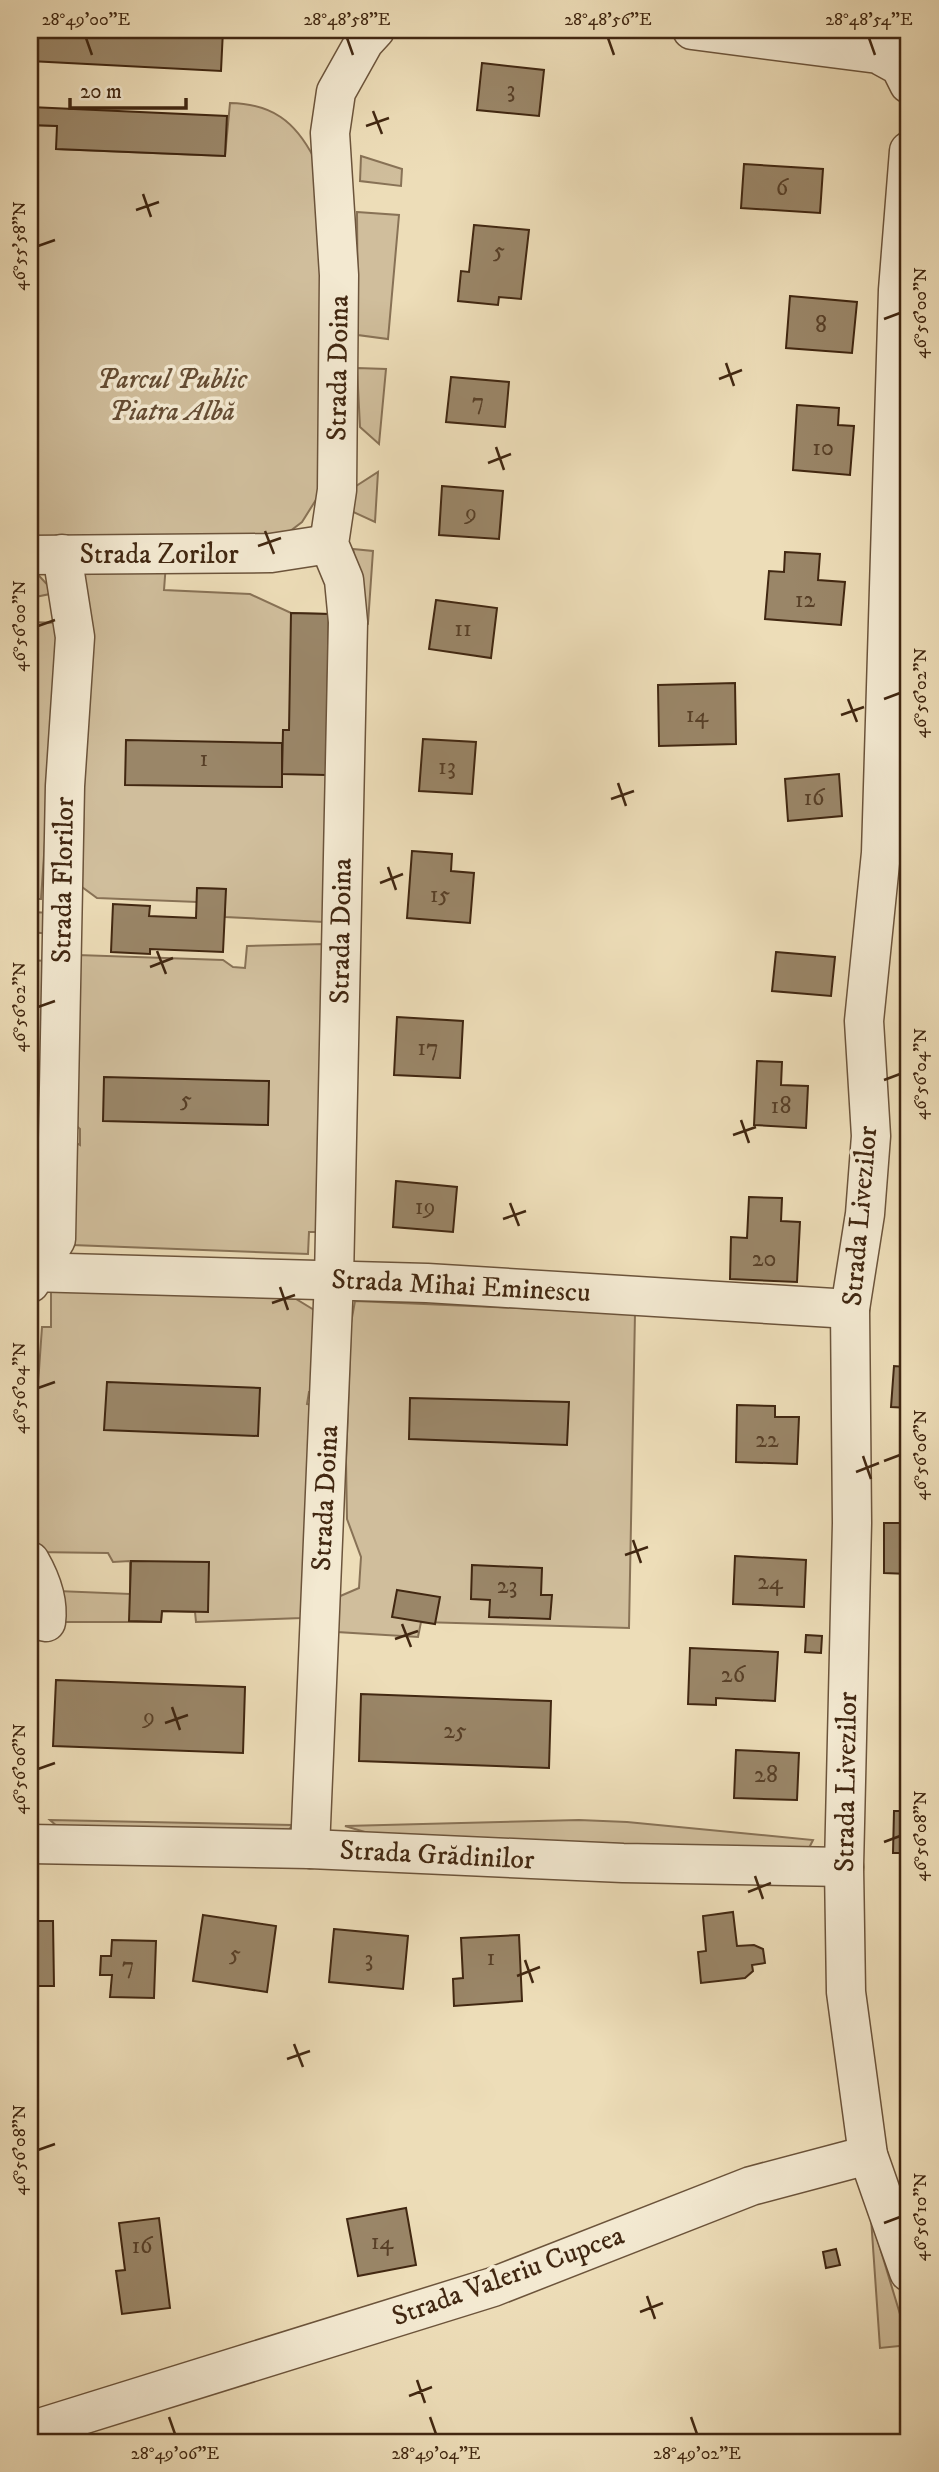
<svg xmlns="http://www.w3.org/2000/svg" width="939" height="2472" font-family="'IM FELL DW Pica',serif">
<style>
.green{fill:#d0be9c;stroke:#887256;stroke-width:2}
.building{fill:#9a8668;stroke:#412711;stroke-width:2}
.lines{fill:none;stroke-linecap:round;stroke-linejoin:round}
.minor-casing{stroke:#6c543b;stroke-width:41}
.minor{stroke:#f3e9d1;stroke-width:38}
.ticks{fill:none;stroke:#412711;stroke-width:2.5}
.labels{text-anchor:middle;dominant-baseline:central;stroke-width:7;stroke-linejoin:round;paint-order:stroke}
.number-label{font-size:24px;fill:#573f27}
.street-label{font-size:28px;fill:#412711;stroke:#f3e9d1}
.park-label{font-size:28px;font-style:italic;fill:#654d34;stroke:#f3e9d1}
.neatline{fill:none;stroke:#412711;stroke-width:2.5}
.ticks-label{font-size:18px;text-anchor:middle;fill:#412711}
</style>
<rect width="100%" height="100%" fill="#edddb8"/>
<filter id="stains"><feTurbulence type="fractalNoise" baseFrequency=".00286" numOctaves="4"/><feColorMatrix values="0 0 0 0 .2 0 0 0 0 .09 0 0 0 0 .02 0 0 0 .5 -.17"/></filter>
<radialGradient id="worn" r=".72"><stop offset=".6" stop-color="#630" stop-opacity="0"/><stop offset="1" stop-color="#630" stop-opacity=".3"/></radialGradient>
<!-- green -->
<g class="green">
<path d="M 230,103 C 272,104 295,121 314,158 L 331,303 L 324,487 L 302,522 L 281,538 L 30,539 L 30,125 L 57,126 L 57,149 L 225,156 Z"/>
<path d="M 361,156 L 402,169 L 401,186 L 360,181 Z"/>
<path d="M 357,212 L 399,215 L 388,339 L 358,335 Z"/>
<path d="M 357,368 L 386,369 L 379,444 L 360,427 Z"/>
<path d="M 378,472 L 375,522 L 351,511 L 353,488 Z"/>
<path d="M 353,549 L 373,551 L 368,623 L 363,618 L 362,596 Z"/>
<path d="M 166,563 L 164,590 L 250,594 L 291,613 L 329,614 L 324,922 L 225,917 L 225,889 L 197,888 L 197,902 L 97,898 L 82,887 L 85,740 L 83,568 Z"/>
<path d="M 30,567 L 31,567 L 55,593 L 30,598 Z"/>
<path d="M 30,622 L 60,623 L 41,899 L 30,899 Z"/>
<path d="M 30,912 L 53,913 L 52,934 L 30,932 Z"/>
<path d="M 325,944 L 317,1232 L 309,1232 L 308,1254 L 72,1245 L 66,1137 L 80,1145 L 80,1129 L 67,1118 L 78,955 L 223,960 L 233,967 L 245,968 L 247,946 Z"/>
<path d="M 30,960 L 46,961 L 48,1221 L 30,1258 Z"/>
<path d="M 51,1285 L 296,1299 L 319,1313 L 316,1392 L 309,1392 L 307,1404 L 311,1405 L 302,1618 L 196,1622 L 195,1612 L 162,1611 L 161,1622 L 58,1622 L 58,1591 L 130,1594 L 130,1561 L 113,1562 L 108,1553 L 34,1552 L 35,1427 L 42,1327 L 51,1327 Z"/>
<path d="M 355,1301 L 635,1313 L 629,1628 L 421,1622 L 418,1637 L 337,1632 L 338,1597 L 359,1588 L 361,1557 L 347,1519 L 346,1462 L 351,1323 Z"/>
<path d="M 50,1820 L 292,1825 L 284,1839 L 68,1836 Z"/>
<path d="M 579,1820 L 627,1822 L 813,1840 L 808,1850 L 378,1836 L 345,1826 Z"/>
<path d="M 871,2218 L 909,2344 L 909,2345 L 880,2348 Z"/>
</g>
<!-- building -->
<g class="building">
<path d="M 30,30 L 223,30 L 221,71 L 30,61 Z"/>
<path d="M 482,63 L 544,70 L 539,116 L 477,110 Z"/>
<path d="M 30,107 L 227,116 L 225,156 L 56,149 L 57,126 L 30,125 Z"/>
<path d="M 744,164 L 823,169 L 820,213 L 741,208 Z"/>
<path d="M 474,225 L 529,230 L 521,299 L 499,297 L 498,305 L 458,301 L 461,271 L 469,272 Z"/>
<path d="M 790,296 L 857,302 L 852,353 L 786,348 Z"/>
<path d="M 451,377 L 509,382 L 505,427 L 446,422 Z"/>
<path d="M 797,405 L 839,408 L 838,425 L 854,426 L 850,475 L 793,470 Z"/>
<path d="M 442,486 L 503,491 L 499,539 L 439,535 Z"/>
<path d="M 785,552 L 820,554 L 818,580 L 845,582 L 841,625 L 765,619 L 769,571 L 784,572 Z"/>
<path d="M 436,600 L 497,608 L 491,658 L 429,649 Z"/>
<path d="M 291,613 L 329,614 L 326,775 L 282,774 L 283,730 L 289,730 Z"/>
<path d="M 735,683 L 736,744 L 659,746 L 658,685 Z"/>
<path d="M 423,739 L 476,742 L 472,794 L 419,791 Z"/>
<path d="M 126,740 L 282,743 L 282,787 L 125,785 Z"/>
<path d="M 839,774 L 842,816 L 788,821 L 785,779 Z"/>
<path d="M 412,851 L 452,854 L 451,871 L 474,873 L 470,923 L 407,918 Z"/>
<path d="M 197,888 L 226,889 L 223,952 L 150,949 L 150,954 L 111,952 L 113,904 L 150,906 L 149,916 L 196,918 Z"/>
<path d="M 776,952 L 835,957 L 831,996 L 772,991 Z"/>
<path d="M 397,1017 L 463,1021 L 460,1078 L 394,1075 Z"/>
<path d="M 757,1061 L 782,1062 L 781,1085 L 808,1086 L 806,1128 L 754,1125 Z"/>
<path d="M 104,1077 L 269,1081 L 268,1125 L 103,1121 Z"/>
<path d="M 396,1181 L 457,1187 L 453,1232 L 393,1227 Z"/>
<path d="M 749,1197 L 782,1198 L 781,1221 L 800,1222 L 797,1282 L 730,1279 L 731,1237 L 747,1238 Z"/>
<path d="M 909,1330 L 909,1408 L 891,1407 L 894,1366 L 907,1367 Z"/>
<path d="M 107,1382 L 260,1388 L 258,1436 L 104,1430 Z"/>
<path d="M 410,1398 L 569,1402 L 567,1445 L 409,1439 Z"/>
<path d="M 737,1405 L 775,1406 L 775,1417 L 799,1417 L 797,1464 L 736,1462 Z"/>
<path d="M 884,1523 L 904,1523 L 903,1537 L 909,1537 L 909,1574 L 884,1573 Z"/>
<path d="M 735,1556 L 806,1560 L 804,1607 L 733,1604 Z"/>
<path d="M 131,1561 L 209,1562 L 208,1612 L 162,1611 L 161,1622 L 129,1621 Z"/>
<path d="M 472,1565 L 542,1568 L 541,1595 L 552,1595 L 550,1619 L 489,1617 L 490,1600 L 471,1599 Z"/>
<path d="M 397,1590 L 440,1597 L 435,1624 L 392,1617 Z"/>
<path d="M 806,1635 L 822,1636 L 821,1653 L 805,1652 Z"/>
<path d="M 690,1648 L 778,1652 L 775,1701 L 716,1698 L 716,1705 L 688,1704 Z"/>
<path d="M 56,1680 L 245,1687 L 243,1753 L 53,1746 Z"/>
<path d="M 361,1694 L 551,1701 L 549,1768 L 359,1761 Z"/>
<path d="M 736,1750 L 799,1753 L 797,1800 L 734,1798 Z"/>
<path d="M 894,1811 L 909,1811 L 909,1853 L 893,1853 Z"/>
<path d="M 733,1912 L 737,1946 L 754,1945 L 763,1949 L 765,1963 L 752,1965 L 753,1971 L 745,1978 L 701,1983 L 698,1952 L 706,1951 L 703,1916 Z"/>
<path d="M 203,1915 L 276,1926 L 267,1992 L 193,1981 Z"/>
<path d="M 30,1921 L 53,1921 L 54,1986 L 30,1986 Z"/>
<path d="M 334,1929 L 408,1936 L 403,1989 L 329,1982 Z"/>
<path d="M 519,1935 L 522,2001 L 454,2006 L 453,1979 L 463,1978 L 461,1938 Z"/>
<path d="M 112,1940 L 156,1941 L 154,1998 L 110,1997 L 112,1975 L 100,1975 L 101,1956 L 111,1956 Z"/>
<path d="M 909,1975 L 909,2012 L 908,2012 L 906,1976 Z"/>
<path d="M 406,2208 L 416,2265 L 358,2276 L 347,2219 Z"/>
<path d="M 159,2218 L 170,2308 L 122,2314 L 116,2271 L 125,2270 L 119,2223 Z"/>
<path d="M 836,2249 L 840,2265 L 826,2268 L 823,2252 Z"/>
</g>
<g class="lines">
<!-- minor casing -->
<g class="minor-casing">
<g id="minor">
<path d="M 692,30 L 878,54 L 900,66 L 909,84"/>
<path d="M 900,66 L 905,30"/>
<path d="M 909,151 L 898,290 L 881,853 L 864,1021 L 871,1136 L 865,1214 L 850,1309 L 852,1523 L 844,1867 L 846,1992 L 868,2155 L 909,2272"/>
<path d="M 30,555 L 271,553 L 329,544"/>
<path d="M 30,1272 L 427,1283 L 850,1309"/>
<path d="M 30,1283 L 56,1239 L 65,786 L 75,637 L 62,554"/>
<path d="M 30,1561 C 41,1580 49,1600 46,1622"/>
<path d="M 30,1844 L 310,1849 L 623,1863 L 844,1867"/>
<path d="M 310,1849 L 334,1279 L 348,622 L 344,580 L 329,544 L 337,490 L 339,275 L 330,133 L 336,92 L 364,42 L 375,30"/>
<path d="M 30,2431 L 493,2287 L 751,2186 L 868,2155"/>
</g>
</g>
<!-- minor -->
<use href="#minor" class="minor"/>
</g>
<!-- ticks -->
<path class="ticks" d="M 86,38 L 92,55M 347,38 L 353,55M 608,38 L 614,55M 869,38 L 875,55M 373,111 L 382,134M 366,126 L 389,118M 143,194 L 151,217M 136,210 L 159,202M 38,246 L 55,240M 884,319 L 900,313M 726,363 L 734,386M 719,379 L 742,370M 496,447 L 504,470M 488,463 L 511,454M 265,531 L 274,554M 258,546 L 281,538M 38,626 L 55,620M 848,699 L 857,722M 884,699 L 900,693M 841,715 L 864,707M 618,783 L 626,806M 611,799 L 634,791M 388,867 L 396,890M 380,883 L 403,874M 157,951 L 166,974M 150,967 L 173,958M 38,1007 L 55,1001M 884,1080 L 900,1074M 741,1120 L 749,1143M 733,1135 L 756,1127M 510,1203 L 519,1226M 503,1219 L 526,1211M 280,1287 L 288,1310M 272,1303 L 295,1295M 38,1388 L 55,1382M 863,1456 L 871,1479M 884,1461 L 900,1455M 856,1472 L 879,1463M 633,1540 L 641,1563M 625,1555 L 648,1547M 402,1624 L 411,1647M 395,1639 L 418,1631M 172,1707 L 180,1730M 165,1723 L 188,1715M 38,1769 L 55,1763M 884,1842 L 900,1836M 755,1876 L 763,1899M 748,1892 L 771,1883M 525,1960 L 533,1983M 517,1976 L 540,1967M 294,2044 L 303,2067M 287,2059 L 310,2051M 38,2150 L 55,2144M 884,2223 L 900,2217M 647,2296 L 655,2319M 640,2312 L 663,2303M 417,2380 L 425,2403M 409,2396 L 432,2387M 169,2417 L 175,2434M 430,2417 L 436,2434M 691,2417 L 697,2434"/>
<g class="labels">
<!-- number labels -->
<g class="number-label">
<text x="511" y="90">3</text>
<text x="782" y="188">6</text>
<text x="499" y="251">5</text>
<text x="821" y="325">8</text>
<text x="478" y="402">7</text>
<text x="823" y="448">10</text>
<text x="471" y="513">9</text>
<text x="805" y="600">12</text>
<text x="463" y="629">11</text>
<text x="697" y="715">14</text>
<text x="204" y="759">1</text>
<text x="447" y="767">13</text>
<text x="814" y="798">16</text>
<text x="440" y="895">15</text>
<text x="428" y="1048">17</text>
<text x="186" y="1100">5</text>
<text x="781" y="1106">18</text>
<text x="425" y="1207">19</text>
<text x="764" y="1259">20</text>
<text x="767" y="1440">22</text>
<text x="770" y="1582">24</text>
<text x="507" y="1586">23</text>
<text x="733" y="1675">26</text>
<text x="149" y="1717">9</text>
<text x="455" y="1731">25</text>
<text x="766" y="1775">28</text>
<text x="235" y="1954">5</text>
<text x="491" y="1958">1</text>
<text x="369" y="1959">3</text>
<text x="128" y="1966">7</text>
<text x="382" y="2242">14</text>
<text x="142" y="2246">16</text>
</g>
<!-- street labels -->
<g class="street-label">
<text transform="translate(338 368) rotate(-89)">Strada Doina</text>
<text x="159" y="554">Strada Zorilor</text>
<text transform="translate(63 880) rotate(-89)">Strada Florilor</text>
<text transform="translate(341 931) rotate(-89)">Strada Doina</text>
<text transform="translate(860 1216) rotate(-85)">Strada Livezilor</text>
<text transform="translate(461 1286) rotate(3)">Strada Mihai Eminescu</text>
<text transform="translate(325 1498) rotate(-87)">Strada Doina</text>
<text transform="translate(846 1782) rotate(-89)">Strada Livezilor</text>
<text transform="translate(437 1855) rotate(3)">Strada Grădinilor</text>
<text transform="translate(508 2276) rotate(-20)">Strada Valeriu Cupcea</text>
</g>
<!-- park labels -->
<g class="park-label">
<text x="172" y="379">Parcul Public<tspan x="172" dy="32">Piatra Albă</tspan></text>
</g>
</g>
<!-- margin -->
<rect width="939" height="2472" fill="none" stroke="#edddb8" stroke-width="77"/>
<!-- scale -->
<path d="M70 98v10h116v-10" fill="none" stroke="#412711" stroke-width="3.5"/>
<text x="80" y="98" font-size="21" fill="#412711" stroke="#f3e9d1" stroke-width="5" paint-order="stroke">20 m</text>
<rect x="38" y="38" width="862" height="2396" class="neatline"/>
<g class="ticks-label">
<text x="86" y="25">28°49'00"E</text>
<text x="347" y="25">28°48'58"E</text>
<text x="608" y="25">28°48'56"E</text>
<text x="869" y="25">28°48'54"E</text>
<text transform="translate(19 246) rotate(-90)" y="6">46°55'58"N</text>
<text transform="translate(920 313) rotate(-90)" y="6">46°56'00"N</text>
<text transform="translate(19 626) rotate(-90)" y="6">46°56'00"N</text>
<text transform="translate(920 693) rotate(-90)" y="6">46°56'02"N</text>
<text transform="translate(19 1007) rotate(-90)" y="6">46°56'02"N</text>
<text transform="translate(920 1074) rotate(-90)" y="6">46°56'04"N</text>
<text transform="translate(19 1388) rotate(-90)" y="6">46°56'04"N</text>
<text transform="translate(920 1455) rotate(-90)" y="6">46°56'06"N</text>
<text transform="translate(19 1769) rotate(-90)" y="6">46°56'06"N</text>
<text transform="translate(920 1836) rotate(-90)" y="6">46°56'08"N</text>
<text transform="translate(19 2150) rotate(-90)" y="6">46°56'08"N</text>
<text transform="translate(920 2217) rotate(-90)" y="6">46°56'10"N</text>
<text x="175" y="2459">28°49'06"E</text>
<text x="436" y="2459">28°49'04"E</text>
<text x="697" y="2459">28°49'02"E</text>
</g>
<rect width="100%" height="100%" filter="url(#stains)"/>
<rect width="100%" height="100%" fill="url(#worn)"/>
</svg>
